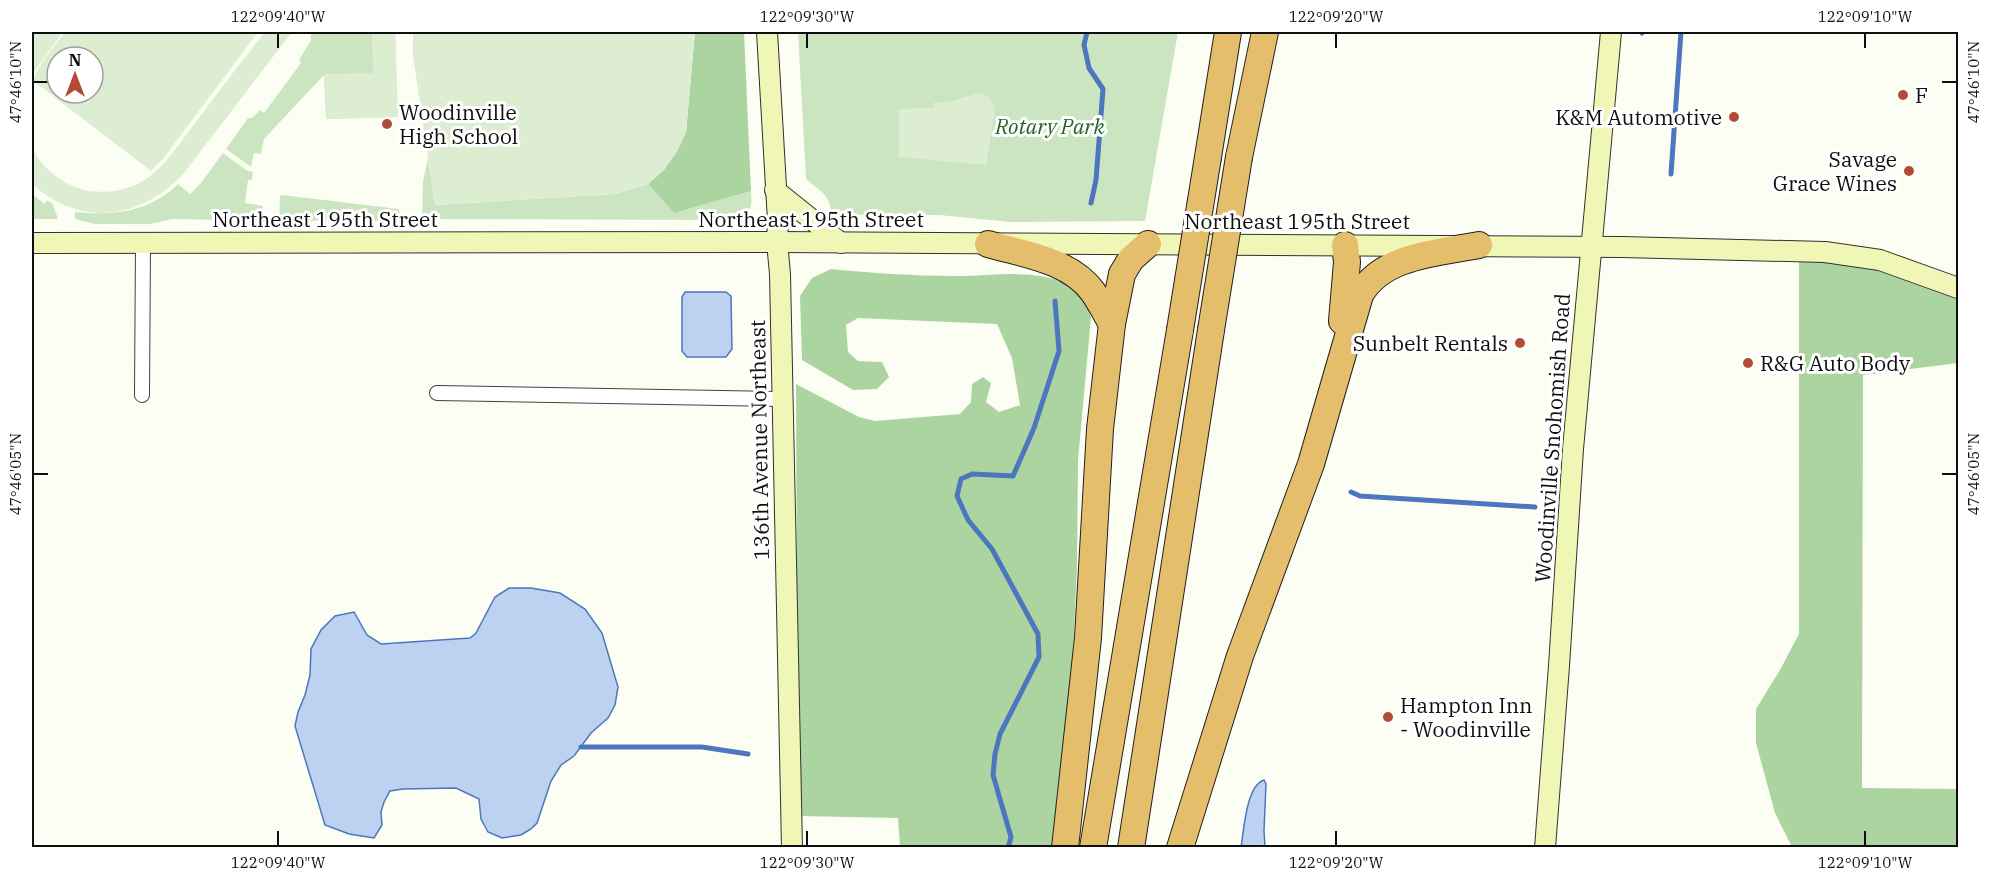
<svg xmlns="http://www.w3.org/2000/svg" width="1990" height="879" font-family="'IBM Plex Serif',serif">
<style>
.green{fill:#cbe5c0}
.forest{fill:#acd4a1}
.pitch{fill:#ddedd1;fill-rule:evenodd}
.water{fill:#bdd1f0;stroke:#4c77bf;stroke-width:1.5}
.lines{fill:none;stroke-linecap:round;stroke-linejoin:round}
.stream{stroke:#4c77bf;stroke-width:5}
.street-casing{stroke:#424242;stroke-width:16}
.secondary-casing{stroke:#313131;stroke-width:22}
.highway-casing{stroke:#202020;stroke-width:28}
.street{stroke:#fff;stroke-width:14}
.secondary{stroke:#eff6b6;stroke-width:20}
.highway{stroke:#e4be6b;stroke-width:26}
.highway-bridge-casing{stroke:#202020;stroke-width:28;stroke-linecap:butt}
.highway-bridge{stroke:#e4be6b;stroke-width:26}
.ticks{fill:none;stroke:#0f0f0f;stroke-width:2}
.poi-dot{fill:#b14c36;stroke:#fff;stroke-width:2}
.labels{text-anchor:middle;dominant-baseline:central;stroke-width:6;stroke-linejoin:round;paint-order:stroke}
.poi-label{font-size:21px;fill:#0f0f0f;stroke:#fff;text-anchor:start}
.park-label{font-size:21px;font-style:italic;fill:#266127;stroke:#fff}
.street-label{font-size:21px;fill:#0f0f0f;stroke:#fff}
.neatline{fill:none;stroke:#0f0f0f;stroke-width:2}
.ticks-label{font-size:15px;text-anchor:middle;fill:#0f0f0f}
</style>
<rect width="100%" height="100%" fill="#fdfef3"/>
<!-- green -->
<g class="green">
<path d="M 310,32 L 395,32 L 398,117 L 326,119 L 324,75 L 264,139 L 261,154 L 254,153 L 251,167 L 226,149 L 248,118 L 252,118 L 260,110 L 264,113 L 301,63 L 299,60 L 311,40 Z"/>
<path d="M 798,32 L 1178,32 L 1145,221 L 1011,222 L 939,215 L 845,215 L 830,212 C 833,197 816,188 806,179 Z"/>
<path d="M 223,153 L 246,170 L 253,172 L 252,180 L 248,180 L 245,203 L 263,206 L 263,223 L 223,220 L 172,219 L 150,224 L 95,224 L 75,219 L 75,212 C 114,216 149,212 178,184 L 190,194 L 201,183 Z"/>
<path d="M 428,158 L 435,205 L 615,194 L 648,184 L 674,213 L 751,191 C 752,203 752,213 741,220 L 433,219 L 422,221 L 423,181 Z"/>
<path d="M 32,194 L 45,204 L 47,200 L 53,204 L 58,219 L 32,219 Z"/>
<path d="M 282,195 L 399,209 L 401,222 L 342,219 L 279,223 L 280,196 Z"/>
</g>
<!-- forest -->
<g class="forest">
<path d="M 695,32 L 744,32 L 751,191 L 674,213 L 648,184 L 664,170 L 686,132 Z"/>
<path d="M 1799,252 L 1825,252 L 1958,288 L 1958,363 L 1863,375 L 1862,788 L 1958,789 L 1958,847 L 1792,847 L 1775,813 L 1756,743 L 1756,709 L 1780,670 L 1799,634 Z"/>
<path d="M 831,269 C 872,273 913,276 955,276 C 992,277 1034,267 1068,285 C 1082,292 1086,303 1091,317 L 1078,460 L 1077,567 L 1071,699 L 1055,847 L 900,847 L 898,818 L 798,816 L 796,384 L 859,417 L 875,421 L 960,414 L 971,402 L 972,384 L 983,377 L 991,383 L 986,402 L 999,412 L 1020,405 L 1012,358 L 997,324 L 858,318 L 846,325 L 848,352 L 858,361 L 882,362 L 889,377 L 877,389 L 853,390 L 802,360 L 800,296 L 812,278 Z"/>
</g>
<!-- pitch -->
<g class="pitch">
<path d="M 36,32 L 63,32 L 32,75 L 32,37 Z"/>
<path d="M 65,32 L 258,32 L 163,159 L 151,171 L 32,80 L 43,61 ZM 57,57 L 93,57 L 93,93 L 57,93 Z"/>
<path d="M 265,32 L 292,32 L 184,173 C 141,220 80,228 32,184 L 32,148 C 41,166 56,179 75,187 C 98,196 126,192 146,179 C 165,166 178,145 192,127 C 216,95 240,63 265,32 Z"/>
<path d="M 372,32 L 395,32 L 398,117 L 326,119 L 325,74 L 373,73 Z"/>
<path d="M 413,32 L 695,32 L 686,132 L 677,152 L 664,170 L 648,184 L 615,194 L 435,205 L 413,56 Z"/>
<path d="M 978,93 C 989,94 994,102 995,112 L 986,165 L 899,157 L 899,109 L 933,108 L 933,103 L 949,102 Z"/>
</g>
<!-- water -->
<g class="water">
<path d="M 685,292 L 726,292 L 731,296 L 732,349 L 726,357 L 687,357 L 682,351 L 682,297 Z"/>
<path d="M 509,588 L 531,588 L 560,593 L 585,609 L 602,633 L 618,687 L 615,705 L 608,718 L 591,733 L 574,756 L 561,765 L 551,781 L 537,823 L 531,829 L 521,835 L 502,838 L 488,832 L 481,819 L 479,799 L 456,788 L 403,789 L 390,791 L 384,802 L 381,812 L 382,825 L 374,838 L 349,834 L 325,825 L 295,726 L 298,712 L 305,695 L 310,675 L 311,649 L 321,630 L 335,616 L 354,612 L 367,635 L 381,644 L 470,638 L 476,633 L 495,597 Z"/>
<path d="M 1264,780 L 1266,784 L 1264,831 L 1265,847 L 1241,847 C 1244,830 1246,786 1264,780 Z"/>
</g>
<g class="lines">
<!-- stream -->
<g class="stream">
<path d="M 1087,32 L 1084,45 L 1089,68 L 1103,89 L 1096,180 L 1091,203"/>
<path d="M 1642,33 L 1643,32"/>
<path d="M 1671,174 L 1681,32"/>
<path d="M 1351,492 L 1360,496 L 1535,507"/>
<path d="M 581,747 L 702,747 L 748,754"/>
<path d="M 1008,848 L 1011,837 L 993,775 L 995,754 L 1000,734 L 1039,657 L 1038,634 L 992,549 L 968,520 L 957,496 L 961,479 L 972,474 L 1013,476 L 1034,428 L 1059,351 L 1055,301"/>
</g>
<!-- street casing -->
<g class="street-casing">
<g id="street">
<path d="M 437,393 L 782,399"/>
<path d="M 142,395 L 143,243"/>
</g>
</g>
<!-- secondary casing -->
<g class="secondary-casing">
<g id="secondary">
<path d="M 767,32 L 778,221 L 777,242 L 780,274 L 792,848"/>
<path d="M 775,190 L 841,243"/>
<path d="M 32,243 L 777,242 L 1622,247 L 1825,252 L 1880,260 L 1958,288"/>
<path d="M 1545,848 L 1559,666 L 1573,449 L 1611,32"/>
</g>
</g>
<!-- highway casing -->
<g class="highway-casing">
<g id="highway">
<path d="M 1208,157 L 1228,32"/>
<path d="M 1239,157 L 1265,32"/>
<path d="M 988,244 C 1023,254 1070,260 1093,292 C 1100,302 1106,314 1112,324"/>
<path d="M 1342,321 L 1347,262 L 1345,245"/>
<path d="M 1065,848 L 1088,638 L 1100,429 L 1112,324 L 1122,274 L 1131,259 L 1148,244"/>
<path d="M 1093,848 L 1180,330"/>
<path d="M 1131,848 L 1211,330"/>
<path d="M 1180,848 L 1240,656 L 1311,464 L 1360,295 C 1382,255 1438,253 1479,245"/>
</g>
</g>
<!-- street -->
<use href="#street" class="street"/>
<!-- secondary -->
<use href="#secondary" class="secondary"/>
<!-- highway -->
<use href="#highway" class="highway"/>
<!-- highway-bridge casing -->
<g class="highway-bridge-casing">
<g id="highway-bridge">
<path d="M 1180,330 L 1208,157"/>
<path d="M 1211,330 L 1239,157"/>
</g>
</g>
<!-- highway-bridge -->
<use href="#highway-bridge" class="highway-bridge"/>
</g>
<!-- ticks -->
<path class="ticks" d="M 278,33 L 278,48M 807,33 L 807,48M 1336,33 L 1336,48M 1865,33 L 1865,48M 33,82 L 48,82M 1942,82 L 1957,82M 33,474 L 48,474M 1942,474 L 1957,474M 278,831 L 278,846M 807,831 L 807,846M 1336,831 L 1336,846M 1865,831 L 1865,846"/>
<!-- markers -->
<g class="poi-dot">
<circle cx="1903" cy="95" r="6"/>
<circle cx="1734" cy="117" r="6"/>
<circle cx="387" cy="124" r="6"/>
<circle cx="1909" cy="171" r="6"/>
<circle cx="1520" cy="343" r="6"/>
<circle cx="1748" cy="363" r="6"/>
<circle cx="1388" cy="717" r="6"/>
</g>
<g class="labels">
<!-- poi labels -->
<g class="poi-label">
<text x="1915" y="95">F</text>
<text x="399" y="112">Woodinville<tspan x="399" dy="24">High School</tspan></text>
<text x="1722" y="117" text-anchor="end">K&amp;M Automotive</text>
<text x="1897" y="159" text-anchor="end">Savage<tspan x="1897" dy="24">Grace Wines</tspan></text>
<text x="1508" y="343" text-anchor="end">Sunbelt Rentals</text>
<text x="1760" y="363">R&amp;G Auto Body</text>
<text x="1400" y="705">Hampton Inn<tspan x="1400" dy="24">- Woodinville</tspan></text>
</g>
<!-- park labels -->
<g class="park-label">
<text x="1050" y="126">Rotary Park</text>
</g>
<!-- street labels -->
<g class="street-label">
<text x="325" y="219">Northeast 195th Street</text>
<text x="811" y="219">Northeast 195th Street</text>
<text x="1297" y="221">Northeast 195th Street</text>
<text transform="translate(1552 438) rotate(-86)">Woodinville Snohomish Road</text>
<text transform="translate(759 440) rotate(-91)">136th Avenue Northeast</text>
</g>
</g>
<!-- border -->
<rect width="1990" height="879" fill="none" stroke="#ffffff" stroke-width="66"/>
<!-- north arrow -->
<g transform="translate(75 75)"><circle r="28" fill="#ffffff" stroke="#9f9f9f" stroke-width="1.5"/>
<path d="M0-4.5L10 22L0 15L-10 22Z" fill="#b14c36"/>
<text y="-9" font-size="16" font-weight="bold" text-anchor="middle" fill="#0f0f0f">N</text>
</g>
<rect x="33" y="33" width="1924" height="813" class="neatline"/>
<g class="ticks-label">
<text x="278" y="22">122°09'40"W</text>
<text x="807" y="22">122°09'30"W</text>
<text x="1336" y="22">122°09'20"W</text>
<text x="1865" y="22">122°09'10"W</text>
<text transform="translate(16 82) rotate(-90)" y="5">47°46'10"N</text>
<text transform="translate(1974 82) rotate(-90)" y="5">47°46'10"N</text>
<text transform="translate(16 474) rotate(-90)" y="5">47°46'05"N</text>
<text transform="translate(1974 474) rotate(-90)" y="5">47°46'05"N</text>
<text x="278" y="868">122°09'40"W</text>
<text x="807" y="868">122°09'30"W</text>
<text x="1336" y="868">122°09'20"W</text>
<text x="1865" y="868">122°09'10"W</text>
</g>
</svg>
